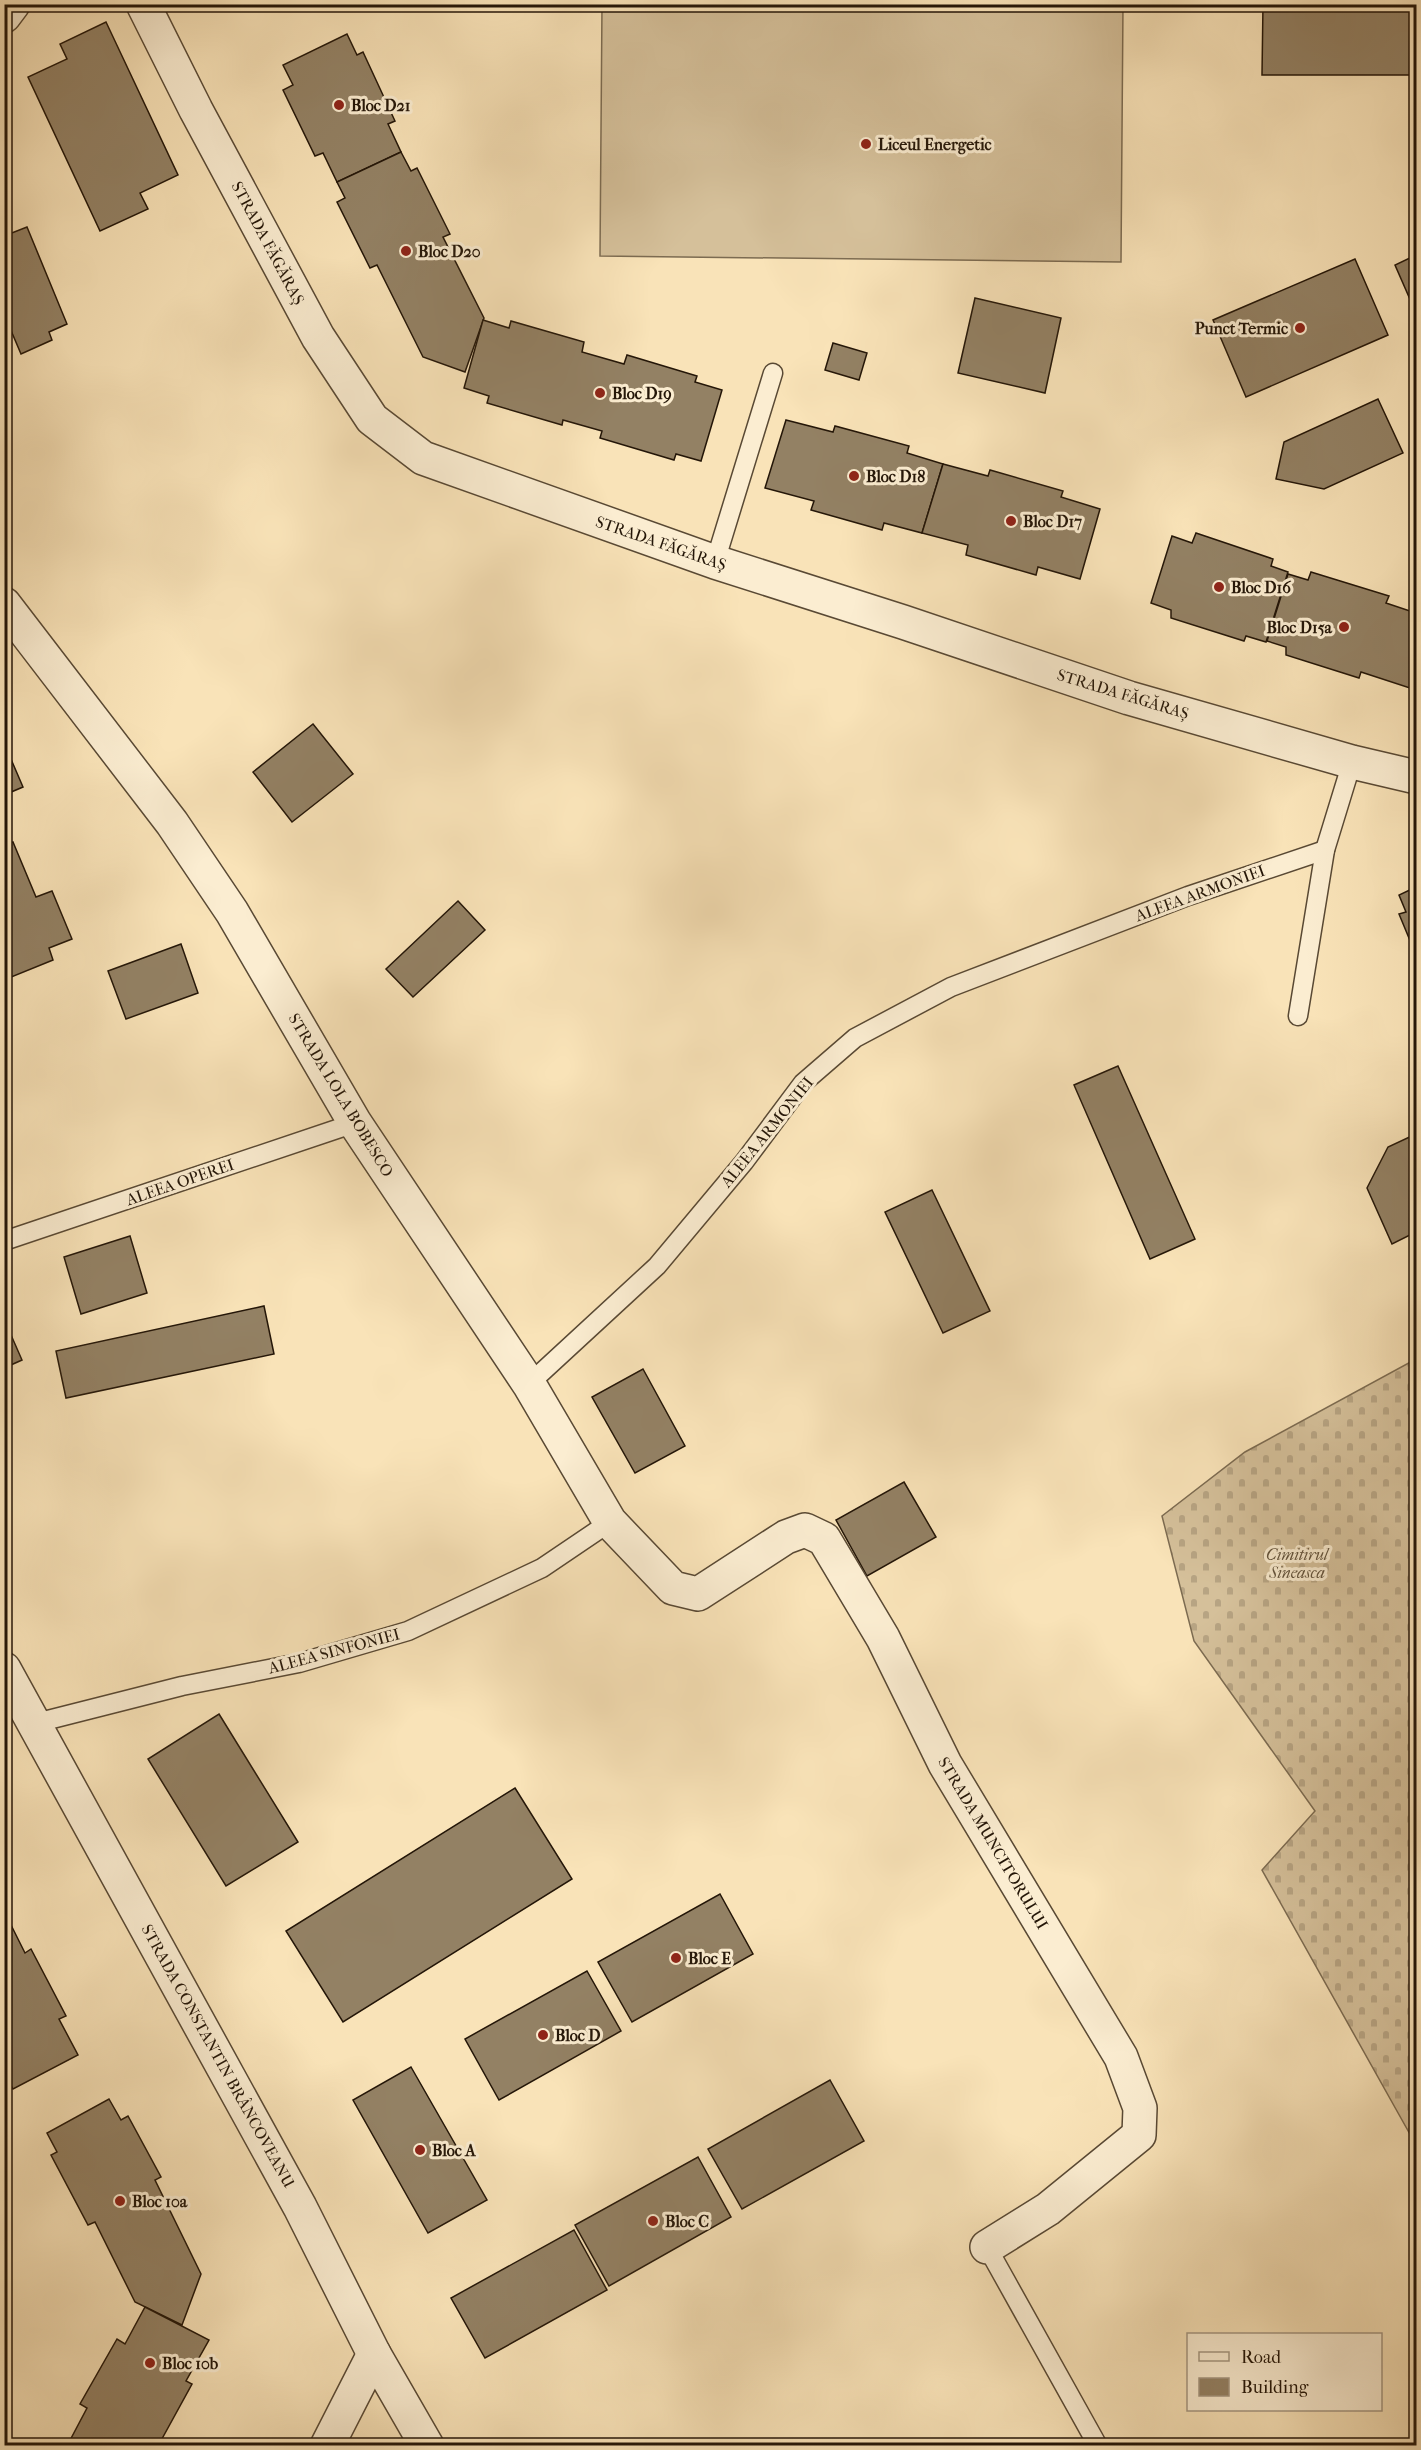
<svg xmlns="http://www.w3.org/2000/svg" width="1421" height="2450" font-family="'IM FELL French Canon',serif">
<style>
.grass{fill:#d5c09a;stroke:#7c6b51;stroke-width:1.5}
.cemetery{fill:url(#cemetery-stones);stroke:#7c6b51;stroke-width:1.5}
.building{fill:#938164;stroke:#241608;stroke-width:1.5}
.lines{fill:none;stroke-linecap:round;stroke-linejoin:round}
.lane-casing{stroke:#594934;stroke-width:21}
.street-casing{stroke:#594934;stroke-width:36}
.lane{stroke:#fbedd1;stroke-width:18}
.street{stroke:#fbedd1;stroke-width:33}
.poi-dot{fill:#8f2418;stroke:#fbedd1;stroke-width:2}
.labels{text-anchor:middle;dominant-baseline:central;stroke-width:6;stroke-linejoin:round;paint-order:stroke}
.poi-label{font-size:16px;font-weight:bold;fill:#241608;stroke:#fbedd1;text-anchor:start}
.street-label{font-size:16px;fill:#241608;stroke:#fbedd1}
.park-label{font-size:16px;font-style:italic;fill:#62523b;stroke:#fbedd1}
</style>
<defs>
<pattern id="cemetery-stones" width="16" height="16" patternUnits="userSpaceOnUse" patternTransform="scale(1.5)"><rect width="16" height="16" fill="#d5c09a"/><path d="M2 7V4a2 2 0 0 1 4 0v3zM10 15v-3a2 2 0 0 1 4 0v3z" fill="#b7a483"/></pattern>
</defs>
<rect width="100%" height="100%" fill="#f9e3b8"/>
<filter id="stains"><feTurbulence type="fractalNoise" baseFrequency=".00333" numOctaves="4"/><feColorMatrix values="0 0 0 0 .2 0 0 0 0 .09 0 0 0 0 .02 0 0 0 .5 -.17"/></filter>
<radialGradient id="worn" r=".72"><stop offset=".6" stop-color="#630" stop-opacity="0"/><stop offset="1" stop-color="#630" stop-opacity=".3"/></radialGradient>
<!-- grass -->
<path class="grass" d="M 602,5 L 1123,5 L 1121,262 L 600,256 Z"/>
<!-- cemetery -->
<path class="cemetery" d="M 1416,1359 L 1416,2145 L 1262,1870 L 1315,1811 L 1194,1641 L 1162,1516 L 1245,1452 Z"/>
<!-- building -->
<g class="building">
<path d="M 1263,4 L 1416,4 L 1416,75 L 1262,75 Z"/>
<path d="M 106,22 L 178,175 L 140,193 L 148,209 L 100,231 L 28,77 L 67,59 L 60,44 Z"/>
<path d="M 347,34 L 357,55 L 363,52 L 395,121 L 388,124 L 401,152 L 337,182 L 323,153 L 315,156 L 283,90 L 293,85 L 283,65 Z"/>
<path d="M 401,152 L 411,171 L 417,168 L 450,234 L 443,237 L 484,318 L 465,372 L 423,357 L 377,265 L 370,268 L 337,202 L 345,198 L 337,182 Z"/>
<path d="M 27,227 L 67,324 L 49,332 L 52,340 L 21,354 L 4,314 L 4,236 Z"/>
<path d="M 1416,255 L 1416,313 L 1395,265 Z"/>
<path d="M 1355,259 L 1388,335 L 1246,397 L 1213,320 Z"/>
<path d="M 975,298 L 1061,318 L 1045,393 L 958,373 Z"/>
<path d="M 483,320 L 509,328 L 511,321 L 584,342 L 582,352 L 624,364 L 627,355 L 697,376 L 695,382 L 722,390 L 701,461 L 676,454 L 674,460 L 600,438 L 602,431 L 563,420 L 562,425 L 487,403 L 489,396 L 464,388 Z"/>
<path d="M 833,343 L 867,353 L 859,380 L 825,370 Z"/>
<path d="M 1378,399 L 1403,453 L 1324,489 L 1276,479 L 1284,442 Z"/>
<path d="M 786,420 L 833,432 L 835,426 L 909,446 L 907,453 L 943,464 L 922,533 L 884,523 L 882,530 L 811,510 L 814,501 L 765,488 Z"/>
<path d="M 943,464 L 988,476 L 990,470 L 1063,491 L 1061,497 L 1100,509 L 1080,579 L 1038,567 L 1036,575 L 966,555 L 968,545 L 922,533 Z"/>
<path d="M 1196,533 L 1273,559 L 1271,566 L 1288,572 L 1266,642 L 1246,636 L 1244,641 L 1171,618 L 1171,610 L 1151,603 L 1172,536 L 1192,543 Z"/>
<path d="M 1311,572 L 1389,596 L 1386,603 L 1416,613 L 1416,690 L 1361,672 L 1359,678 L 1286,655 L 1286,647 L 1267,641 L 1288,574 L 1308,580 Z"/>
<path d="M 313,724 L 353,774 L 292,822 L 253,772 Z"/>
<path d="M 4,743 L 23,787 L 4,795 Z"/>
<path d="M 13,842 L 36,897 L 52,891 L 72,939 L 49,948 L 53,960 L 4,980 L 4,845 Z"/>
<path d="M 1416,887 L 1416,955 L 1399,914 L 1406,912 L 1399,895 Z"/>
<path d="M 458,901 L 485,930 L 413,997 L 386,969 Z"/>
<path d="M 181,944 L 198,993 L 126,1019 L 108,971 Z"/>
<path d="M 1118,1066 L 1195,1239 L 1150,1259 L 1074,1085 Z"/>
<path d="M 1416,1134 L 1416,1232 L 1392,1244 L 1367,1188 L 1388,1147 Z"/>
<path d="M 932,1190 L 990,1311 L 943,1333 L 885,1212 Z"/>
<path d="M 130,1236 L 147,1293 L 81,1314 L 64,1257 Z"/>
<path d="M 264,1306 L 274,1354 L 66,1398 L 56,1351 Z"/>
<path d="M 4,1319 L 22,1360 L 4,1368 Z"/>
<path d="M 643,1369 L 685,1446 L 635,1473 L 592,1397 Z"/>
<path d="M 904,1482 L 936,1537 L 867,1576 L 836,1520 Z"/>
<path d="M 219,1714 L 298,1842 L 226,1886 L 148,1759 Z"/>
<path d="M 515,1788 L 572,1879 L 343,2022 L 286,1931 Z"/>
<path d="M 720,1894 L 753,1954 L 632,2022 L 598,1962 Z"/>
<path d="M 4,1911 L 25,1953 L 31,1949 L 66,2016 L 59,2019 L 78,2055 L 13,2089 L 4,2073 Z"/>
<path d="M 587,1971 L 621,2031 L 499,2100 L 465,2039 Z"/>
<path d="M 411,2067 L 487,2200 L 428,2233 L 353,2100 Z"/>
<path d="M 830,2080 L 864,2141 L 742,2209 L 708,2149 Z"/>
<path d="M 109,2099 L 121,2120 L 128,2116 L 161,2177 L 155,2180 L 201,2274 L 182,2325 L 135,2302 L 95,2222 L 88,2225 L 51,2155 L 57,2152 L 47,2133 Z"/>
<path d="M 698,2157 L 731,2217 L 609,2286 L 575,2225 Z"/>
<path d="M 574,2230 L 607,2290 L 485,2358 L 451,2298 Z"/>
<path d="M 145,2307 L 209,2340 L 186,2381 L 192,2384 L 158,2446 L 67,2446 L 87,2408 L 80,2404 L 117,2339 L 125,2344 Z"/>
</g>
<g class="lines">
<!-- lane casing -->
<g class="lane-casing">
<g id="lane">
<path d="M 715,562 L 773,373"/>
<path d="M 1298,1016 L 1325,850 L 1352,762"/>
<path d="M 4,1241 L 355,1123"/>
<path d="M 529,1384 L 657,1266 L 744,1162 L 803,1083 L 855,1038 L 951,987 L 1188,896 L 1325,850"/>
<path d="M 36,1723 L 182,1686 L 299,1663 L 408,1631 L 542,1568 L 610,1522"/>
<path d="M 987,2247 L 1098,2446"/>
</g>
</g>
<!-- street casing -->
<g class="street-casing">
<g id="street">
<path d="M 143,4 L 196,110 L 318,337 L 372,419 L 423,458 L 715,562 L 903,622 L 1129,698 L 1352,762 L 1416,777"/>
<path d="M 4,16 L 13,4"/>
<path d="M 4,604 L 172,823 L 232,912 L 355,1123 L 529,1384 L 610,1522 L 673,1588 L 698,1594 L 786,1537 L 805,1530 L 824,1539 L 883,1638 L 945,1764 L 1121,2057 L 1140,2108 L 1139,2135 L 1048,2209 L 987,2247"/>
<path d="M 4,1669 L 300,2207 L 374,2354 L 427,2446"/>
<path d="M 327,2446 L 374,2354"/>
</g>
</g>
<!-- lane -->
<use href="#lane" class="lane"/>
<!-- street -->
<use href="#street" class="street"/>
</g>
<!-- markers -->
<g class="poi-dot">
<circle cx="339" cy="105" r="6"/>
<circle cx="866" cy="144" r="6"/>
<circle cx="406" cy="251" r="6"/>
<circle cx="1300" cy="328" r="6"/>
<circle cx="600" cy="393" r="6"/>
<circle cx="854" cy="476" r="6"/>
<circle cx="1011" cy="521" r="6"/>
<circle cx="1219" cy="587" r="6"/>
<circle cx="1344" cy="627" r="6"/>
<circle cx="676" cy="1958" r="6"/>
<circle cx="543" cy="2035" r="6"/>
<circle cx="420" cy="2150" r="6"/>
<circle cx="120" cy="2201" r="6"/>
<circle cx="653" cy="2221" r="6"/>
<circle cx="150" cy="2363" r="6"/>
</g>
<g class="labels">
<!-- poi labels -->
<g class="poi-label">
<text x="351" y="105">Bloc D21</text>
<text x="878" y="144">Liceul Energetic</text>
<text x="418" y="251">Bloc D20</text>
<text x="1288" y="328" text-anchor="end">Punct Termic</text>
<text x="612" y="393">Bloc D19</text>
<text x="866" y="476">Bloc D18</text>
<text x="1023" y="521">Bloc D17</text>
<text x="1231" y="587">Bloc D16</text>
<text x="1332" y="627" text-anchor="end">Bloc D15a</text>
<text x="688" y="1958">Bloc E</text>
<text x="555" y="2035">Bloc D</text>
<text x="432" y="2150">Bloc A</text>
<text x="132" y="2201">Bloc 10a</text>
<text x="665" y="2221">Bloc C</text>
<text x="162" y="2363">Bloc 10b</text>
</g>
<!-- street labels -->
<g class="street-label">
<text transform="translate(268 243) rotate(62)">STRADA FĂGĂRAȘ</text>
<text transform="translate(661 543) rotate(19)">STRADA FĂGĂRAȘ</text>
<text transform="translate(1123 694) rotate(17)">STRADA FĂGĂRAȘ</text>
<text transform="translate(1200 893) rotate(-20)">ALEEA ARMONIEI</text>
<text transform="translate(341 1095) rotate(59)">STRADA LOLA BOBESCO</text>
<text transform="translate(767 1132) rotate(-51)">ALEEA ARMONIEI</text>
<text transform="translate(180 1182) rotate(-19)">ALEEA OPEREI</text>
<text transform="translate(334 1651) rotate(-15)">ALEEA SINFONIEI</text>
<text transform="translate(993 1843) rotate(59)">STRADA MUNCITORULUI</text>
<text transform="translate(218 2056) rotate(61)">STRADA CONSTANTIN BRÂNCOVEANU</text>
</g>
<!-- park labels -->
<g class="park-label">
<text x="1297" y="1554">Cimitirul<tspan x="1297" dy="18">Sineasca</tspan></text>
</g>
</g>
<!-- margin -->
<rect width="1421" height="2450" fill="none" stroke="#f9e3b8" stroke-width="24"/>
<rect x="6" y="6" width="1409" height="2438" fill="none" stroke="#241608" stroke-width="3"/>
<rect x="12" y="12" width="1397" height="2426" fill="none" stroke="#241608" stroke-width="1.5"/>
<!-- legend -->
<rect x="1187" y="2333" width="195" height="78" fill="#fbedd1" stroke="#a59781" stroke-width="1.5"/>
<rect x="1199" y="2352" width="30" height="9" fill="#fbedd1" stroke="#a59781" stroke-width="1.5"/>
<text x="1241" y="2363" font-size="18" fill="#241608">Road</text>
<rect x="1199" y="2378" width="30" height="18" fill="#938164" stroke="#a59781" stroke-width="1.5"/>
<text x="1241" y="2393" font-size="18" fill="#241608">Building</text>
<rect width="100%" height="100%" filter="url(#stains)"/>
<rect width="100%" height="100%" fill="url(#worn)"/>
</svg>
